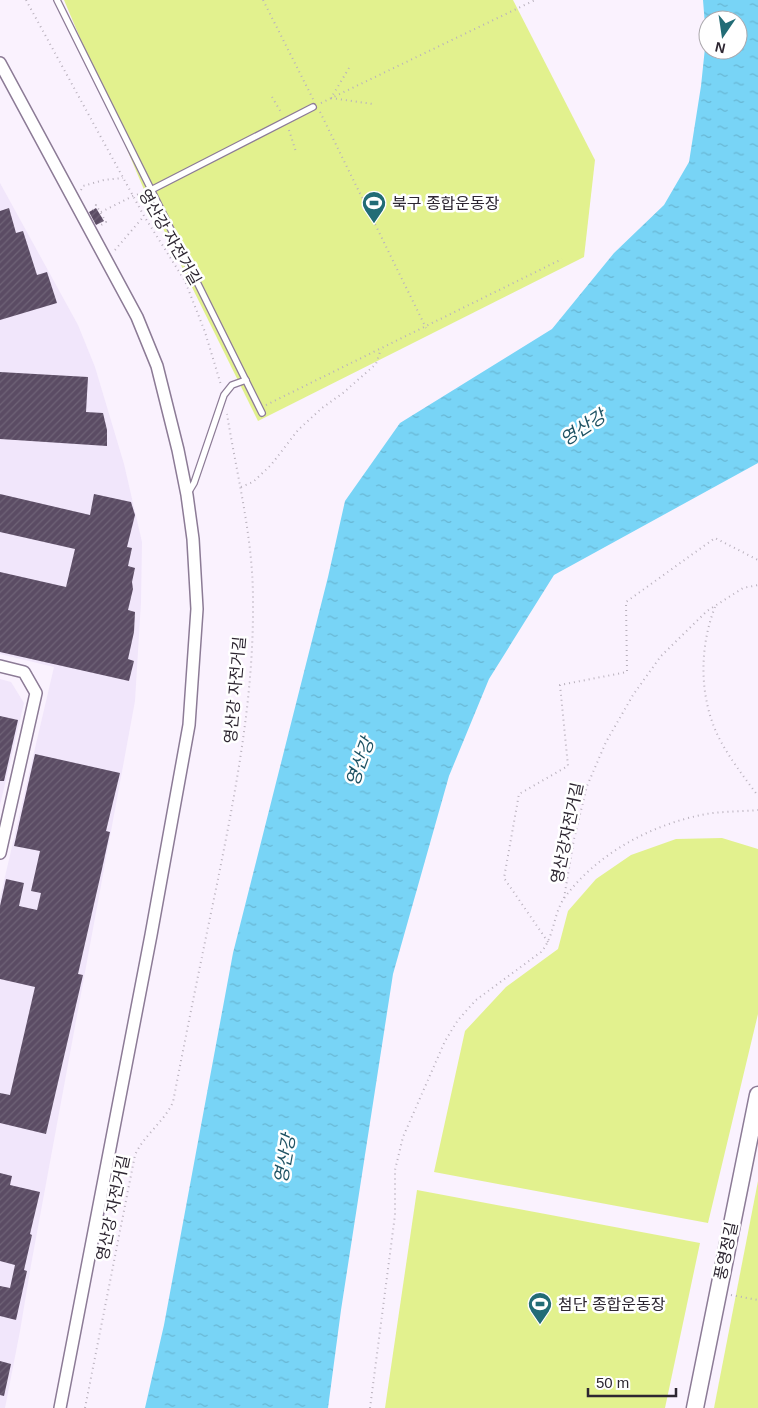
<svg xmlns="http://www.w3.org/2000/svg" width="758" height="1408" font-family="Helvetica,'Noto Sans KR',sans-serif">
<style>
.industrial{fill:#f1e6fb}
.garden{fill:#e2f18e}
.water{fill:url(#water-ripples);fill-rule:evenodd}
.building{fill:url(#building-hatch)}
.lines{fill:none;stroke-linecap:round;stroke-linejoin:round}
.lane-casing{stroke:#8c7b96;stroke-width:8}
.street-casing{stroke:#8c7b96;stroke-width:14}
.secondary-casing{stroke:#8c7b96;stroke-width:19}
.path{stroke:#b9b1bd;stroke-width:2;stroke-dasharray:1 4;stroke-linecap:butt}
.lane{stroke:#fff;stroke-width:5.5}
.street{stroke:#fff;stroke-width:11}
.secondary{stroke:#fff;stroke-width:16}
.labels{text-anchor:middle;dominant-baseline:central;stroke-width:5;stroke-linejoin:round;paint-order:stroke}
.poi-label{font-size:16px;fill:#2d2631;stroke:#fff;text-anchor:start}
.street-label{font-size:16px;fill:#2d2631;stroke:#fff}
.water-label{font-size:18px;font-style:italic;fill:#1f5364;stroke:#fff}
</style>
<defs>
<pattern id="water-ripples" width="26" height="14" patternUnits="userSpaceOnUse" patternTransform="scale(1.25)"><rect width="26" height="14" fill="#78d4f6"/><path d="M2 4q2-2 4 0t4 0M15 11q2-2 4 0t4 0" fill="none" stroke="#68b6d3"/></pattern>
<pattern id="building-hatch" width="6" height="6" patternUnits="userSpaceOnUse" patternTransform="scale(1.25)"><rect width="6" height="6" fill="#5b4c64"/><path d="M-1 1l2-2M0 6l6-6M5 7l2-2" fill="none" stroke="#6f6377"/></pattern>
</defs>
<rect width="100%" height="100%" fill="#faf2fe"/>
<!-- industrial -->
<g class="industrial">
<path d="M 0,183 L 78,325 L 95,367 L 124,464 L 142,542 L 141,602 L 135,701 L 31,1265 L 20,1331 L 5,1408 L 0,1408 L 0,898 L 54,667 L 0,654 Z"/>
<path d="M 0,679 L 11,682 L 24,703 L 0,805 Z"/>
</g>
<!-- garden -->
<g class="garden">
<path d="M 64,0 L 513,0 L 595,160 L 584,257 L 258,421 L 145,192 Z"/>
<path d="M 722,838 L 758,849 L 758,1014 L 708,1223 L 434,1172 L 465,1031 L 506,987 L 558,949 L 568,911 L 596,879 L 631,855 L 676,839 Z"/>
<path d="M 758,1181 L 758,1408 L 714,1408 Z"/>
<path d="M 417,1190 L 700,1243 L 665,1408 L 385,1408 Z"/>
</g>
<!-- water -->
<path class="water" d="M 703,0 L 758,0 L 758,463 L 554,575 L 489,679 L 449,776 L 393,974 L 341,1310 L 328,1408 L 145,1408 L 164,1325 L 233,953 L 328,577 L 345,501 L 400,423 L 552,329 L 614,253 L 664,205 L 689,162 L 701,86 L 706,38 ZM 708,20 L 738,20 L 738,50 L 708,50 Z"/>
<!-- building -->
<g class="building">
<path d="M 9,208 L 16,233 L 23,231 L 37,275 L 47,272 L 57,303 L 0,320 L 0,211 Z"/>
<path d="M 96,208 L 104,221 L 96,225 L 89,212 Z"/>
<path d="M 0,372 L 88,377 L 86,412 L 103,413 L 107,430 L 107,446 L 0,439 Z"/>
<path d="M 0,494 L 90,515 L 94,494 L 131,502 L 135,515 L 127,547 L 132,548 L 128,566 L 135,568 L 132,582 L 133,589 L 128,610 L 135,612 L 134,632 L 128,659 L 134,661 L 129,681 L 0,652 L 0,572 L 66,587 L 75,549 L 0,532 Z"/>
<path d="M 0,716 L 18,720 L 4,781 L 0,781 Z"/>
<path d="M 35,754 L 120,773 L 106,831 L 110,832 L 102,869 L 78,974 L 83,975 L 46,1134 L 0,1123 L 0,1093 L 10,1095 L 35,987 L 0,979 L 0,906 L 6,879 L 24,883 L 19,906 L 37,910 L 41,893 L 31,891 L 40,851 L 14,846 Z"/>
<path d="M 0,1173 L 12,1176 L 10,1185 L 40,1192 L 30,1234 L 32,1235 L 24,1270 L 27,1271 L 16,1320 L 0,1316 L 0,1286 L 10,1288 L 15,1265 L 0,1261 Z"/>
<path d="M 0,1361 L 11,1364 L 4,1396 L 0,1395 Z"/>
</g>
<g class="lines">
<!-- lane casing -->
<g class="lane-casing">
<g id="lane">
<path d="M 57,0 L 262,413"/>
<path d="M 151,190 L 313,107"/>
<path d="M 188,493 L 194,483 L 224,395 L 232,385 L 246,380"/>
</g>
</g>
<!-- street casing -->
<g class="street-casing">
<g id="street">
<path d="M 0,63 L 137,317 L 157,366 L 178,450 L 187,495 L 193,539 L 197,609 L 189,725 L 151,935 L 60,1408"/>
<path d="M 0,666 L 24,672 L 36,693 L 0,853"/>
</g>
</g>
<!-- secondary casing -->
<g class="secondary-casing">
<path id="secondary" d="M 695,1408 L 758,1095"/>
</g>
<!-- path -->
<g class="path">
<path d="M 26,0 L 144,216 L 185,281 L 205,332 L 221,385"/>
<path d="M 263,0 L 313,99"/>
<path d="M 349,68 L 331,98 L 373,104"/>
<path d="M 272,97 L 282,114"/>
<path d="M 321,103 L 535,0"/>
<path d="M 320,112 L 426,328"/>
<path d="M 289,130 L 296,152"/>
<path d="M 81,190 L 83,186 L 104,180 L 123,178"/>
<path d="M 93,210 L 96,205 L 106,222 L 101,225"/>
<path d="M 101,212 L 133,196 L 142,193"/>
<path d="M 115,250 L 144,216"/>
<path d="M 266,405 L 562,259"/>
<path d="M 241,487 L 253,482 L 271,465 L 298,430 L 322,408 L 343,393 L 376,364 L 381,349"/>
<path d="M 715,607 C 699,648 699,698 719,738 C 730,759 744,777 758,796"/>
<path d="M 564,898 L 574,839 L 587,786 L 606,742 L 633,695 L 661,656 L 707,611 L 743,588 L 758,585"/>
<path d="M 548,942 L 504,878 L 519,794 L 568,766 L 560,685 L 627,672 L 626,602 L 715,538 L 758,560"/>
<path d="M 731,1295 L 758,1300"/>
<path d="M 85,1408 L 135,1155 C 144,1135 164,1122 173,1102 C 187,1029 202,956 217,884 C 236,790 254,696 253,600 C 253,537 237,476 227,414"/>
<path d="M 370,1408 L 395,1215 L 395,1170 L 403,1137 L 445,1041 L 458,1020 L 476,1000 L 541,952 C 555,936 553,913 565,897 C 597,854 649,826 701,815 C 719,811 739,812 758,810"/>
</g>
<!-- lane -->
<use href="#lane" class="lane"/>
<!-- street -->
<use href="#street" class="street"/>
<!-- secondary -->
<use href="#secondary" class="secondary"/>
</g>
<!-- icons -->
<defs>
<g id="stadium-pin" transform="scale(1.25)"><path d="M0 17L-7.5 6A9.5 9.5 0 1 1 7.5 6Z" fill="#226c76" stroke="#fff"/><path d="M0-5a6.5 5 0 1 0 0 10a6.5 5 0 1 0 0-10ZM-3.5-1.8h7v3.6h-7Z" fill="#fff"/></g>
</defs>
<g fill-rule="evenodd">
<use href="#stadium-pin" x="374" y="203"/>
<use href="#stadium-pin" x="540" y="1304"/>
</g>
<g class="labels">
<!-- poi labels -->
<g class="poi-label">
<text x="392" y="203">북구 종합운동장</text>
<text x="558" y="1304">첨단 종합운동장</text>
</g>
<!-- street labels -->
<g class="street-label">
<text transform="translate(170 237) rotate(60)">영산강 자전거길</text>
<text transform="translate(235 690) rotate(-85)">영산강 자전거길</text>
<text transform="translate(567 833) rotate(-78)">영산강자전거길</text>
<text transform="translate(113 1208) rotate(-78)">영산강 자전거길</text>
<text transform="translate(726 1251) rotate(-78)">풍영정길</text>
</g>
<!-- water labels -->
<g class="water-label">
<text transform="translate(583 428) rotate(-33)">영산강</text>
<text transform="translate(360 762) rotate(-70)">영산강</text>
<text transform="translate(285 1159) rotate(-80)">영산강</text>
</g>
</g>
<!-- north arrow -->
<g transform="translate(723 35) rotate(193)"><circle r="24" fill="#ffffff" stroke="#aba8ad"/>
<path d="M0-4L9 19L0 12L-9 19Z" fill="#226c76"/>
<text y="-8" font-size="14" font-weight="bold" text-anchor="middle" fill="#2d2631">N</text>
</g>
<!-- scale -->
<path d="M588 1388v8h88v-8" fill="none" stroke="#2d2631" stroke-width="2.5"/>
<text x="596" y="1388" font-size="15" fill="#2d2631" stroke="#ffffff" stroke-width="4" paint-order="stroke">50 m</text>
</svg>
